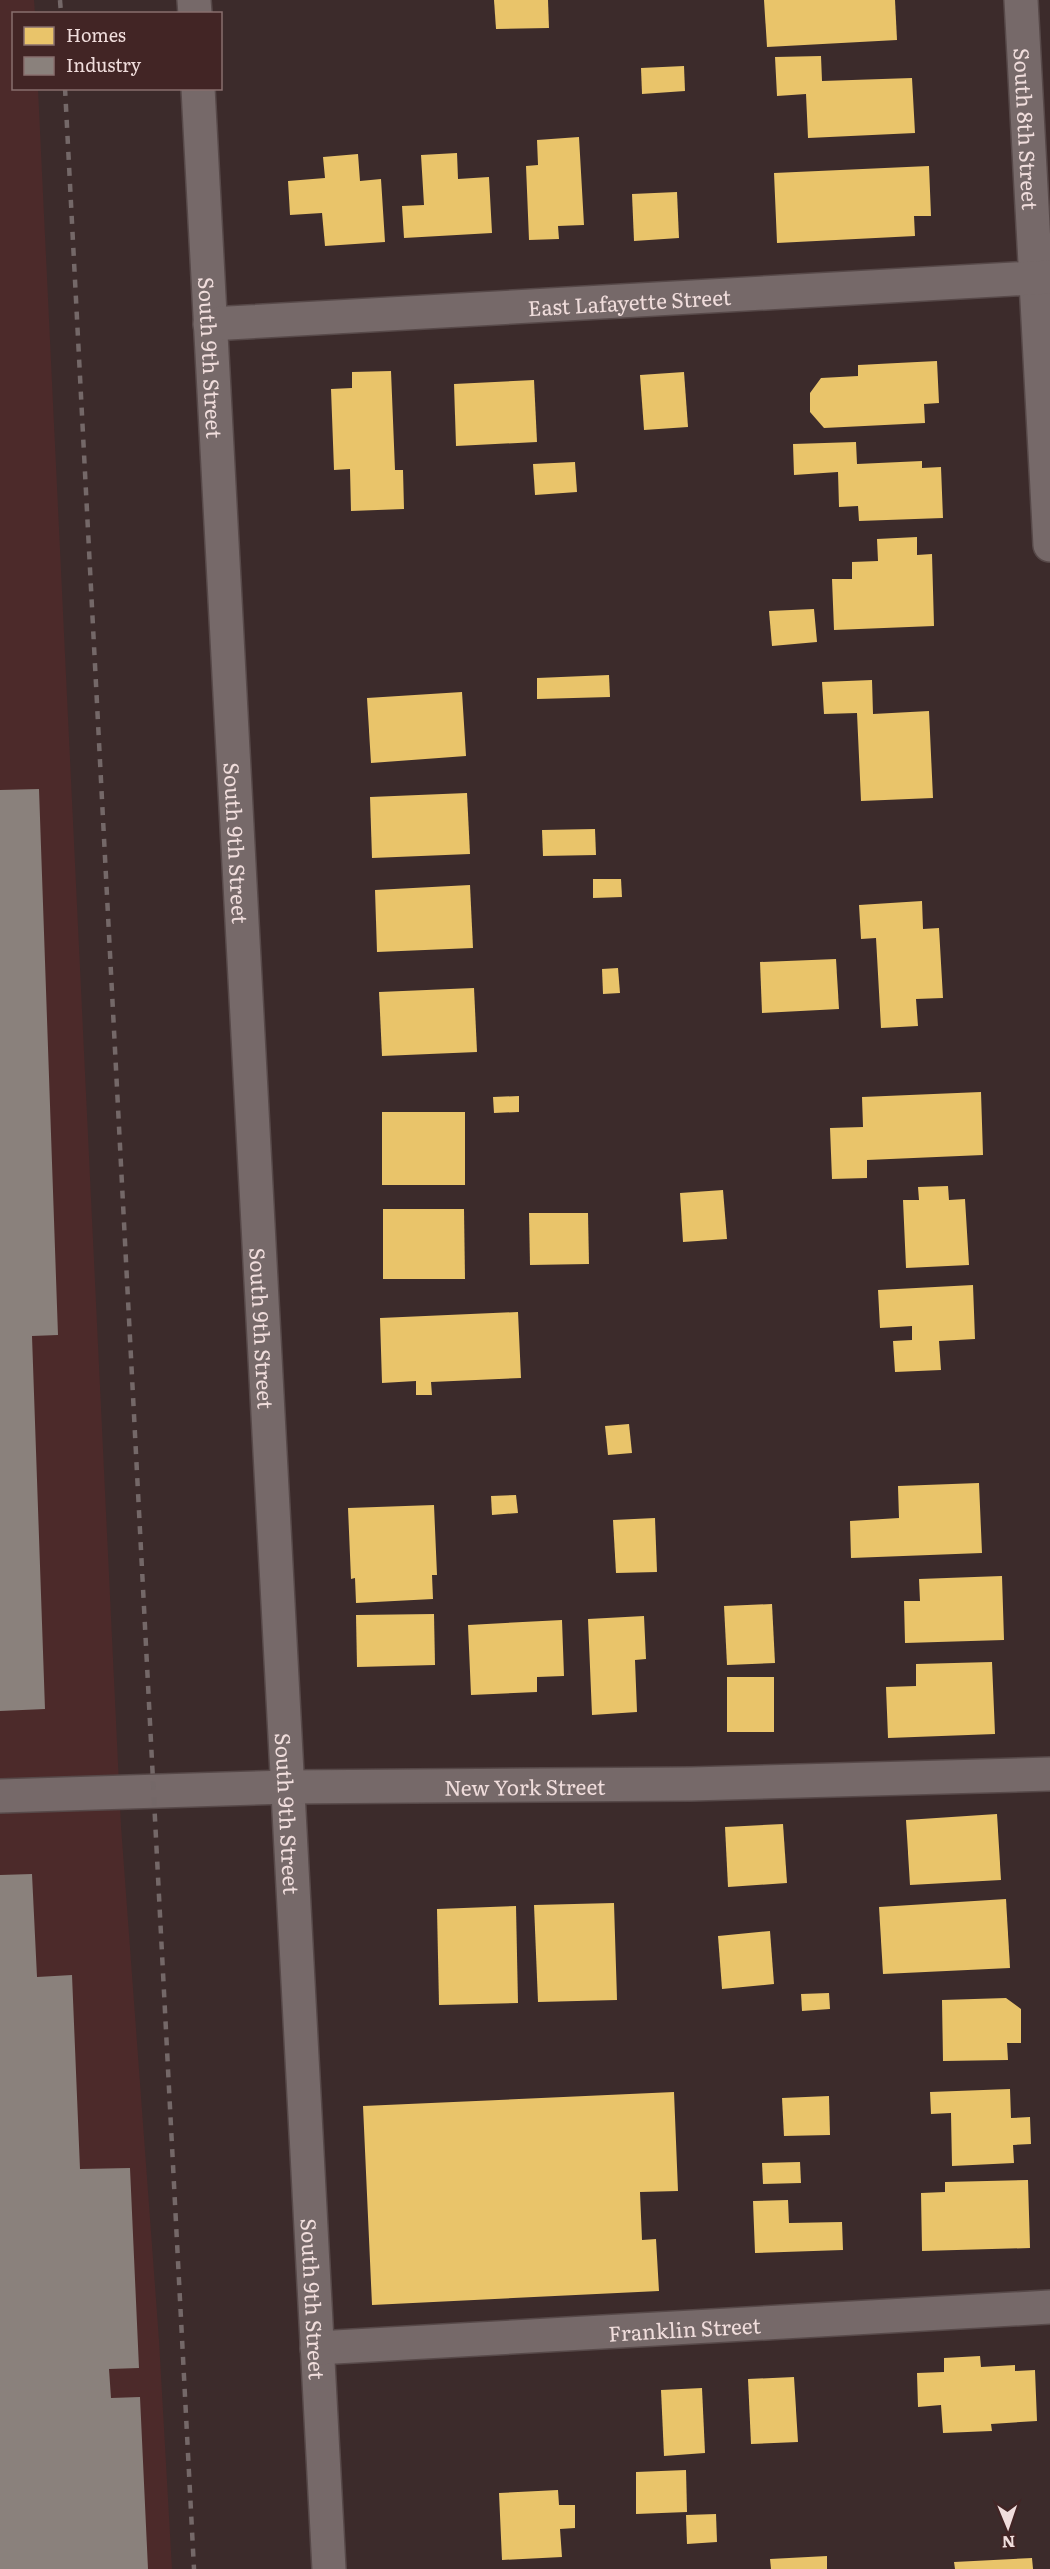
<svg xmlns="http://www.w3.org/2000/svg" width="1050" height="2569" font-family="Literata,serif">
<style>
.built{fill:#4c2a2a}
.homes{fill:#e9c46a}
.industry{fill:#8a817c}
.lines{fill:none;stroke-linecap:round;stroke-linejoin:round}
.minor-casing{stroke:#574949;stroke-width:36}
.minor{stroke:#766969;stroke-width:33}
.rail{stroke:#746868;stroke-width:4.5;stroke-dasharray:8 8;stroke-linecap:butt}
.labels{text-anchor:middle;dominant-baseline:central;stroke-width:6;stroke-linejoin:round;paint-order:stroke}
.street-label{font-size:21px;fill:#f0dddc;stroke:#422525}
</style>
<rect width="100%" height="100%" fill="#3c2b2b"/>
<!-- built -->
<path class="built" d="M 0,0 L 34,0 L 35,13 L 14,14 L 14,88 L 38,89 L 121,1826 L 159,2340 L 172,2569 L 0,2569 Z"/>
<!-- homes -->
<g class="homes">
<path d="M 494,0 L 548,0 L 549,28 L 496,29 Z"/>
<path d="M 764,0 L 895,0 L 897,40 L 767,47 Z"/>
<path d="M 821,56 L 822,81 L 912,78 L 915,133 L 808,138 L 806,94 L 777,96 L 775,57 Z"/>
<path d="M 684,66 L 685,91 L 642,94 L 641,68 Z"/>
<path d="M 579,137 L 584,225 L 558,226 L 559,239 L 529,240 L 526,166 L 538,165 L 537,140 Z"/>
<path d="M 457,153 L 458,179 L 489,177 L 492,233 L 404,238 L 402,206 L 424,205 L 421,155 Z"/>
<path d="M 358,154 L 360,181 L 381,179 L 385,242 L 325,246 L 322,213 L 290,215 L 288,181 L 325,178 L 323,157 Z"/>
<path d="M 929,166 L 931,216 L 914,216 L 915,236 L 777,243 L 774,173 Z"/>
<path d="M 677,192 L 679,238 L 634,241 L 632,194 Z"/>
<path d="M 937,361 L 939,403 L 924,404 L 925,423 L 824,428 L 810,412 L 810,393 L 821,378 L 858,376 L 858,365 Z"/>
<path d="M 391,371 L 395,470 L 403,470 L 404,509 L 351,511 L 350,469 L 334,470 L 331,389 L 352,388 L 352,372 Z"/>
<path d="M 684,372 L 688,427 L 644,430 L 640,375 Z"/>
<path d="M 534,380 L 537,442 L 456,446 L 454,384 Z"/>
<path d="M 856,442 L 857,464 L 922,461 L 922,468 L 941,467 L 943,518 L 859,521 L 858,506 L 839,507 L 838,472 L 794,475 L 793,444 Z"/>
<path d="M 575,462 L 577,492 L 535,495 L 533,464 Z"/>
<path d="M 917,537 L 917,555 L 932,554 L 934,626 L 834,630 L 832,579 L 852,579 L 852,562 L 878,561 L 877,539 Z"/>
<path d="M 814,609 L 817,642 L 772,646 L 769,611 Z"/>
<path d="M 609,675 L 610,697 L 537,699 L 537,678 Z"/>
<path d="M 872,680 L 873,714 L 929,711 L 933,798 L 861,801 L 857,713 L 824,714 L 822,682 Z"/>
<path d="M 462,692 L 466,756 L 371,763 L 367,698 Z"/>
<path d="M 467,793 L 470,854 L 372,858 L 370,797 Z"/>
<path d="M 595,829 L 596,855 L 543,856 L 542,830 Z"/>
<path d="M 593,879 L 621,879 L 622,897 L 593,898 Z"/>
<path d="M 470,885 L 473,948 L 377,952 L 375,890 Z"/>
<path d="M 922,901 L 923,929 L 939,928 L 943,998 L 916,999 L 918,1026 L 881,1028 L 876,938 L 861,939 L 859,905 Z"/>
<path d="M 836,959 L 839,1009 L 762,1013 L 760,962 Z"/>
<path d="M 618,968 L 620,993 L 603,994 L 602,969 Z"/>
<path d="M 474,988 L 477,1052 L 382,1056 L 379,992 Z"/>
<path d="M 981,1092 L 983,1155 L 867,1160 L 867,1178 L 832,1179 L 830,1128 L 863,1127 L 862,1097 Z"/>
<path d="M 519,1096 L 519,1112 L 494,1113 L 493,1097 Z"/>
<rect x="382" y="1112" width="83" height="73"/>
<path d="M 948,1186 L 949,1200 L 965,1199 L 969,1265 L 906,1268 L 903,1200 L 919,1200 L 918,1187 Z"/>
<path d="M 723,1190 L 727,1239 L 683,1242 L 680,1193 Z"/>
<path d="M 383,1209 L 464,1209 L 465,1279 L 383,1279 Z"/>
<path d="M 529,1213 L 588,1213 L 589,1264 L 530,1265 Z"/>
<path d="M 973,1285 L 975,1339 L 939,1341 L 941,1370 L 895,1372 L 893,1341 L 912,1340 L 912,1326 L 880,1328 L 878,1290 Z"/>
<path d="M 518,1312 L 521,1378 L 431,1382 L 432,1395 L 416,1395 L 416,1381 L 382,1383 L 380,1318 Z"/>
<path d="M 629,1424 L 632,1453 L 608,1455 L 605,1426 Z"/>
<path d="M 979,1483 L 982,1553 L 851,1558 L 850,1521 L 899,1518 L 898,1486 Z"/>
<path d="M 516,1495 L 518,1513 L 492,1515 L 491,1496 Z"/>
<path d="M 434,1505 L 437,1575 L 432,1575 L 433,1599 L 356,1603 L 355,1578 L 351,1579 L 348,1508 Z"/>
<path d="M 655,1518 L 657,1572 L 616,1573 L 613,1520 Z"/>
<path d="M 1002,1576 L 1004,1640 L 905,1643 L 904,1601 L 920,1601 L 919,1579 Z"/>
<path d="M 772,1604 L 775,1663 L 727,1665 L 724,1606 Z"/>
<path d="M 434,1614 L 435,1665 L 357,1667 L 356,1615 Z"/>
<path d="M 644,1616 L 646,1659 L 635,1660 L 637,1712 L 592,1715 L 588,1619 Z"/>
<path d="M 562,1620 L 564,1676 L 537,1677 L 537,1692 L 471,1695 L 468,1625 Z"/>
<path d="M 992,1662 L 995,1734 L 888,1738 L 886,1687 L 916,1686 L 916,1664 Z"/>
<rect x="727" y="1677" width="47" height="55"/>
<path d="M 997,1814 L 1001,1880 L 910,1885 L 906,1820 Z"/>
<path d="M 783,1824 L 787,1883 L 728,1887 L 725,1827 Z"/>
<path d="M 1006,1899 L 1010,1968 L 883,1974 L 879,1907 Z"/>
<path d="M 614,1903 L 617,2000 L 538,2002 L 534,1905 Z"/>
<path d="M 516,1906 L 518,2003 L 439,2005 L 437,1909 Z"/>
<path d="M 770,1931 L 774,1984 L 722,1989 L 718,1936 Z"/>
<path d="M 829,1993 L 830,2009 L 802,2011 L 801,1994 Z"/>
<path d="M 1006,1998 L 1021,2009 L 1021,2043 L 1007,2043 L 1008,2060 L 943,2061 L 942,2000 Z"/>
<path d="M 1010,2089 L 1011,2118 L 1030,2117 L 1031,2144 L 1013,2145 L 1014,2163 L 952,2166 L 951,2113 L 931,2114 L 930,2092 Z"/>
<path d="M 674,2092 L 678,2191 L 640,2192 L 642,2240 L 656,2239 L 659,2291 L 372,2305 L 363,2106 Z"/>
<path d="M 829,2096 L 830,2135 L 784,2136 L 782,2098 Z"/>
<path d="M 800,2162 L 801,2183 L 763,2184 L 762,2163 Z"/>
<path d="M 1028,2180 L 1030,2248 L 922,2251 L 921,2193 L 945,2192 L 945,2182 Z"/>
<path d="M 788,2200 L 789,2223 L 842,2222 L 843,2250 L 755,2253 L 753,2201 Z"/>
<path d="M 980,2356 L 981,2367 L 1015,2365 L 1015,2371 L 1035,2370 L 1037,2421 L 991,2424 L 992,2431 L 943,2433 L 941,2405 L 918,2407 L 917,2373 L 944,2372 L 944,2358 Z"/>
<path d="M 794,2377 L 798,2442 L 751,2444 L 748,2379 Z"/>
<path d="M 702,2388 L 705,2453 L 664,2456 L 661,2390 Z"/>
<path d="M 686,2470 L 687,2512 L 636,2514 L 636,2472 Z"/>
<path d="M 558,2490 L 559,2505 L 575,2505 L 575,2528 L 560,2529 L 562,2557 L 502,2560 L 499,2493 Z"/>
<path d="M 716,2514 L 717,2542 L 687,2544 L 686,2515 Z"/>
<path d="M 827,2556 L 827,2569 L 771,2569 L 770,2559 Z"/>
<path d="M 1032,2558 L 1033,2569 L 955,2569 L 954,2562 Z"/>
</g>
<!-- industry -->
<g class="industry">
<path d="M 39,789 L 58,1335 L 32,1336 L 45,1709 L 0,1711 L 0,790 Z"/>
<path d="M 32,1874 L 37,1977 L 72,1975 L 80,2169 L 130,2168 L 139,2368 L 109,2369 L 111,2398 L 140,2397 L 148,2569 L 0,2569 L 0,1875 Z"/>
</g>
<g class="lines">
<!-- minor casing -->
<g class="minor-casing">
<g id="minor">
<path d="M 194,0 L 195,14"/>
<path id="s1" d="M 1021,0 L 1050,545"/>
<path id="s2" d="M 198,88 L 329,2569"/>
<path id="s3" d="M 210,324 L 1050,277"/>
<path id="s4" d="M 0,1796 L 287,1787 L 691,1784 L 1050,1774"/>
<path id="s5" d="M 317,2348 L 1050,2307"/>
</g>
</g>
<!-- minor -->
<use href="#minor" class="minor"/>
<!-- rail -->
<g class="rail">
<path d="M 60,0 L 61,14"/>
<path d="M 65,88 L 194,2569"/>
</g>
</g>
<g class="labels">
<!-- street labels -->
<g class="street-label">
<text stroke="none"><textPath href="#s1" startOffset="129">South 8th Street</textPath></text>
<text stroke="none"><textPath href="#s3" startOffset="420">East Lafayette Street</textPath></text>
<text stroke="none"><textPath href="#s2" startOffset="270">South 9th Street</textPath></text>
<text stroke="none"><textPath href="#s2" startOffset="756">South 9th Street</textPath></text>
<text stroke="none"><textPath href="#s2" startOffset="1242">South 9th Street</textPath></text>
<text stroke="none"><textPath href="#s4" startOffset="525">New York Street</textPath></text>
<text stroke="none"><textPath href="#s2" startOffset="1728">South 9th Street</textPath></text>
<text stroke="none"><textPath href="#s2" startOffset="2214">South 9th Street</textPath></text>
<text stroke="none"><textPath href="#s5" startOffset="368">Franklin Street</textPath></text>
</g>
</g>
<!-- legend -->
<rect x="12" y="12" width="210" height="78" fill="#422525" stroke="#886f6e" stroke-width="1.5"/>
<rect x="24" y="27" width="30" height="18" fill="#e9c46a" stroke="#886f6e" stroke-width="1.5"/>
<text x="66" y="42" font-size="18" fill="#f0dddc">Homes</text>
<rect x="24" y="57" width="30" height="18" fill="#8a817c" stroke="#886f6e" stroke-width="1.5"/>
<text x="66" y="72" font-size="18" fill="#f0dddc">Industry</text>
<!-- north arrow -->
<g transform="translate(1008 2527) rotate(178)" stroke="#422525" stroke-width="4.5" paint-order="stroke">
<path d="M0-4.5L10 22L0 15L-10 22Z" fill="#f0dddc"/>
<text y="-9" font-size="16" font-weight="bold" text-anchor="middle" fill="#f0dddc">N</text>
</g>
</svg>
